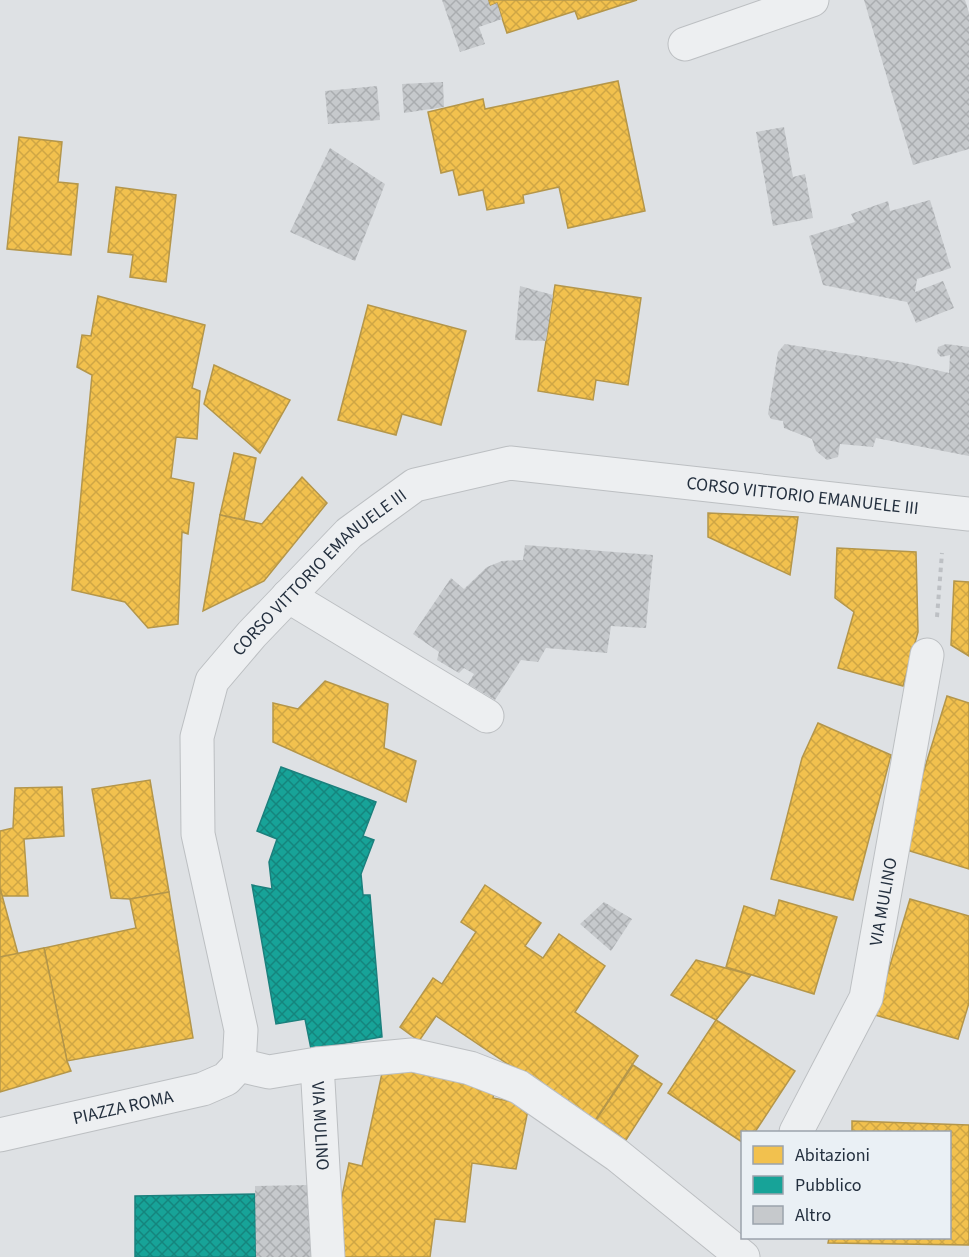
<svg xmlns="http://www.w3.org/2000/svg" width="969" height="1257" font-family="'Source Sans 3',sans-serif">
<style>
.homes{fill:url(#homes-cross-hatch);stroke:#b4964a;stroke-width:1.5}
.public{fill:url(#public-cross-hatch);stroke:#1b807d;stroke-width:1.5}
.building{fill:url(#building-cross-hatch)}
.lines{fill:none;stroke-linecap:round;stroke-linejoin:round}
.minor-casing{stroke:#bcbfc2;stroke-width:35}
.path{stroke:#bdc0c4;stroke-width:4;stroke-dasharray:4.5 4.5;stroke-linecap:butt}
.minor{stroke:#edeff1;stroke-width:33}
.labels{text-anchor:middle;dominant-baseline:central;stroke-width:6;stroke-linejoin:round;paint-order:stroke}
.street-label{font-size:18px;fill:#24303f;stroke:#eaf0f5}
</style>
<defs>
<pattern id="homes-cross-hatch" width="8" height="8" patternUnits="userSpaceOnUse" patternTransform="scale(1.5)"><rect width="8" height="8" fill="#f2c14e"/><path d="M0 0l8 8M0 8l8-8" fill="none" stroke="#cfa645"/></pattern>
<pattern id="public-cross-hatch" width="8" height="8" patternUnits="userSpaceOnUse" patternTransform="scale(1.5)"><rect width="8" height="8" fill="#17a398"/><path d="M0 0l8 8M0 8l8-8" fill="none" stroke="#15857d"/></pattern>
<pattern id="building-cross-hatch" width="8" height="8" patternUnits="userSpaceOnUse" patternTransform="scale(1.5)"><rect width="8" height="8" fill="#c6c9cc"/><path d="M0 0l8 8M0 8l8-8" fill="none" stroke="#aaadb0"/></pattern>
</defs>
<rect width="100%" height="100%" fill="#dee1e4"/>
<!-- homes -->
<g class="homes">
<path d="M 488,0 L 637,0 L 578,19 L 575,11 L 507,33 L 497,3 L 490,6 Z"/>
<path d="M 618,81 L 645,211 L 568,228 L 559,187 L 523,195 L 524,203 L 487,210 L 483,190 L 459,195 L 453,170 L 441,173 L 428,112 L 483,99 L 485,109 Z"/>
<path d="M 19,137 L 62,142 L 58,182 L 78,184 L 71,255 L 7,249 Z"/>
<path d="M 116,187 L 176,195 L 166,282 L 130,277 L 133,255 L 108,252 Z"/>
<path d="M 555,285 L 641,298 L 628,385 L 596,380 L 593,400 L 538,391 Z"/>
<path d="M 98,296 L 205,325 L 192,388 L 200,391 L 197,439 L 176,437 L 171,478 L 194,483 L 188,534 L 182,532 L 178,624 L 148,628 L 125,602 L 72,590 L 92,375 L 77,367 L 82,335 L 91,336 Z"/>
<path d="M 368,305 L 466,331 L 441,425 L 402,414 L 396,435 L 338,420 Z"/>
<path d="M 214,365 L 290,400 L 260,453 L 204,404 Z"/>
<path d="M 234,453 L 256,458 L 244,520 L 220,515 Z"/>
<path d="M 302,477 L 327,503 L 264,581 L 203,611 L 220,515 L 262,524 Z"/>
<path d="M 708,513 L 798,517 L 790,575 L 708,537 Z"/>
<path d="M 837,548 L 916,552 L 918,632 L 903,686 L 838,668 L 854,612 L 835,598 Z"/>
<path d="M 954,581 L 969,582 L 969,656 L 951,645 Z"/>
<path d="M 325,681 L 388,704 L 384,748 L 416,761 L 406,802 L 273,742 L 273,703 L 298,709 Z"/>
<path d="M 947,696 L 969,703 L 969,869 L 900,848 Z"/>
<path d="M 818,723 L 891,755 L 853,900 L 771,879 L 802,758 Z"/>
<path d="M 150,780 L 169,892 L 130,899 L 111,898 L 92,789 Z"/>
<path d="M 62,787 L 64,836 L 24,839 L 28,896 L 2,896 L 0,888 L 0,831 L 13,828 L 15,788 Z"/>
<path d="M 485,885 L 541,923 L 525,946 L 543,958 L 559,934 L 605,966 L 575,1012 L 638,1056 L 594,1122 L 436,1016 L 419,1041 L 400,1027 L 433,978 L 442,984 L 476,932 L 461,922 Z"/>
<path d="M 0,888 L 18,954 L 0,957 Z"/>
<path d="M 169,892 L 193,1038 L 67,1061 L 44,948 L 136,928 L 130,899 Z"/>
<path d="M 910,899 L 969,916 L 969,1003 L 958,1039 L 875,1015 Z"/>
<path d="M 779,900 L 837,917 L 814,994 L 726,967 L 744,906 L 775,916 Z"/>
<path d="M 44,948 L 67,1061 L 71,1071 L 0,1092 L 0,957 Z"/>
<path d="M 696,960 L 751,975 L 716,1020 L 671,995 Z"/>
<path d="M 716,1020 L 795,1071 L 755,1132 L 742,1132 L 742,1142 L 668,1093 Z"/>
<path d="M 384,1064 L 495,1087 L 493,1098 L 529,1105 L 516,1169 L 472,1163 L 465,1222 L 435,1219 L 430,1257 L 339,1257 L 331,1248 L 349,1163 L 362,1166 Z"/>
<path d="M 633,1065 L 662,1084 L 626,1140 L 596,1120 Z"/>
<path d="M 852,1121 L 969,1125 L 969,1245 L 828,1243 L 829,1238 L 950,1238 L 950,1132 L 852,1132 Z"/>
</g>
<!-- public -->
<g class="public">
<path d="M 281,767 L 376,802 L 363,836 L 374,840 L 361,874 L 363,895 L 370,895 L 382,1037 L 311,1049 L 305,1019 L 276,1024 L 252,885 L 272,889 L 269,862 L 277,839 L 257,831 Z"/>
<path d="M 255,1194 L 256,1257 L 135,1257 L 135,1196 Z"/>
</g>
<!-- building -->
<g class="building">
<path d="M 442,0 L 488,0 L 490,6 L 497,3 L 502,19 L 479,27 L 485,44 L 460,52 Z"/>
<path d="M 864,0 L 965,0 L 969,13 L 969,149 L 913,165 Z"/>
<path d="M 443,82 L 444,107 L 404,113 L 402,84 Z"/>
<path d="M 377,86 L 380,120 L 328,124 L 325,91 Z"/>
<path d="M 784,127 L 793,177 L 805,174 L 813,218 L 773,226 L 756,132 Z"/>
<path d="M 330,148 L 385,184 L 355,261 L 290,232 Z"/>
<path d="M 930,200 L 951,268 L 917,279 L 915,292 L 943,281 L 954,308 L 916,323 L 907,302 L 823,285 L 809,236 L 855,222 L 851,214 L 888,201 L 890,211 Z"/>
<path d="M 520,286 L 553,295 L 546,341 L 515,340 Z"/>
<path d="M 785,344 L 905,363 L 949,373 L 950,355 L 941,357 L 937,353 L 938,347 L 946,344 L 969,347 L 969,456 L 876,438 L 873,447 L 840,444 L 838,457 L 827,460 L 816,451 L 812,439 L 784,428 L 783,421 L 771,419 L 768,414 L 778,352 Z"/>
<path d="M 525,545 L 653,555 L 646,628 L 611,626 L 607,653 L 546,648 L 538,662 L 521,660 L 495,700 L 468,684 L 474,674 L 464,668 L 459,673 L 437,660 L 439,652 L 413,634 L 451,578 L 464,589 L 487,567 L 502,561 L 523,560 Z"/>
<path d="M 604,902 L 632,919 L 611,951 L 580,924 Z"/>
<path d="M 310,1185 L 320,1257 L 256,1257 L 255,1186 Z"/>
</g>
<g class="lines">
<!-- minor casing -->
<g class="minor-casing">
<g id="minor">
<path d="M 685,44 L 812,0"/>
<path d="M 288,596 L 487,716"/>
<path id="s1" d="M 317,1064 L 328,1257"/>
<path id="s2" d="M 239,1065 L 241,1030 L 198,834 L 197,737 L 212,681 L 252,634 L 349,533 L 415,485 L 510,463 L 969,514"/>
<path d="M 239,1065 L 269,1072 L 317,1064 L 412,1055 L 470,1068 L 519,1087 L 617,1155 L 743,1257"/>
<path id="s3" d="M 796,1132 L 866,998 L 927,655"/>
<path id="s4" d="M 0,1135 L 203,1089 L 226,1079 L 239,1065"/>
</g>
</g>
<!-- path -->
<path class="path" d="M 937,617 L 942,553"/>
<!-- minor -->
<use href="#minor" class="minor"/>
</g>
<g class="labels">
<!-- street labels -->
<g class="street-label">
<text stroke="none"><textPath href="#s2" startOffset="1066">CORSO VITTORIO EMANUELE III</textPath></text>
<text stroke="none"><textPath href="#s2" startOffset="544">CORSO VITTORIO EMANUELE III</textPath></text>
<text stroke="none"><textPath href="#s3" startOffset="249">VIA MULINO</textPath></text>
<text stroke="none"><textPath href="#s4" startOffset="126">PIAZZA ROMA</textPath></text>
<text stroke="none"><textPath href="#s1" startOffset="62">VIA MULINO</textPath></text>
</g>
</g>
<!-- legend -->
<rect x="741" y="1131" width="210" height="108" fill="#eaf0f5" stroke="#9ba3ac" stroke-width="1.5"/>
<rect x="753" y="1146" width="30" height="18" fill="#f2c14e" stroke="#9ba3ac" stroke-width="1.5"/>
<text x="795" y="1161" font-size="18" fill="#24303f">Abitazioni</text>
<rect x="753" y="1176" width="30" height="18" fill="#17a398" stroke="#9ba3ac" stroke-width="1.5"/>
<text x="795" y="1191" font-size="18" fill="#24303f">Pubblico</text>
<rect x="753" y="1206" width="30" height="18" fill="#c6c9cc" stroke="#9ba3ac" stroke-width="1.5"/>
<text x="795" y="1221" font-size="18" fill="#24303f">Altro</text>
</svg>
